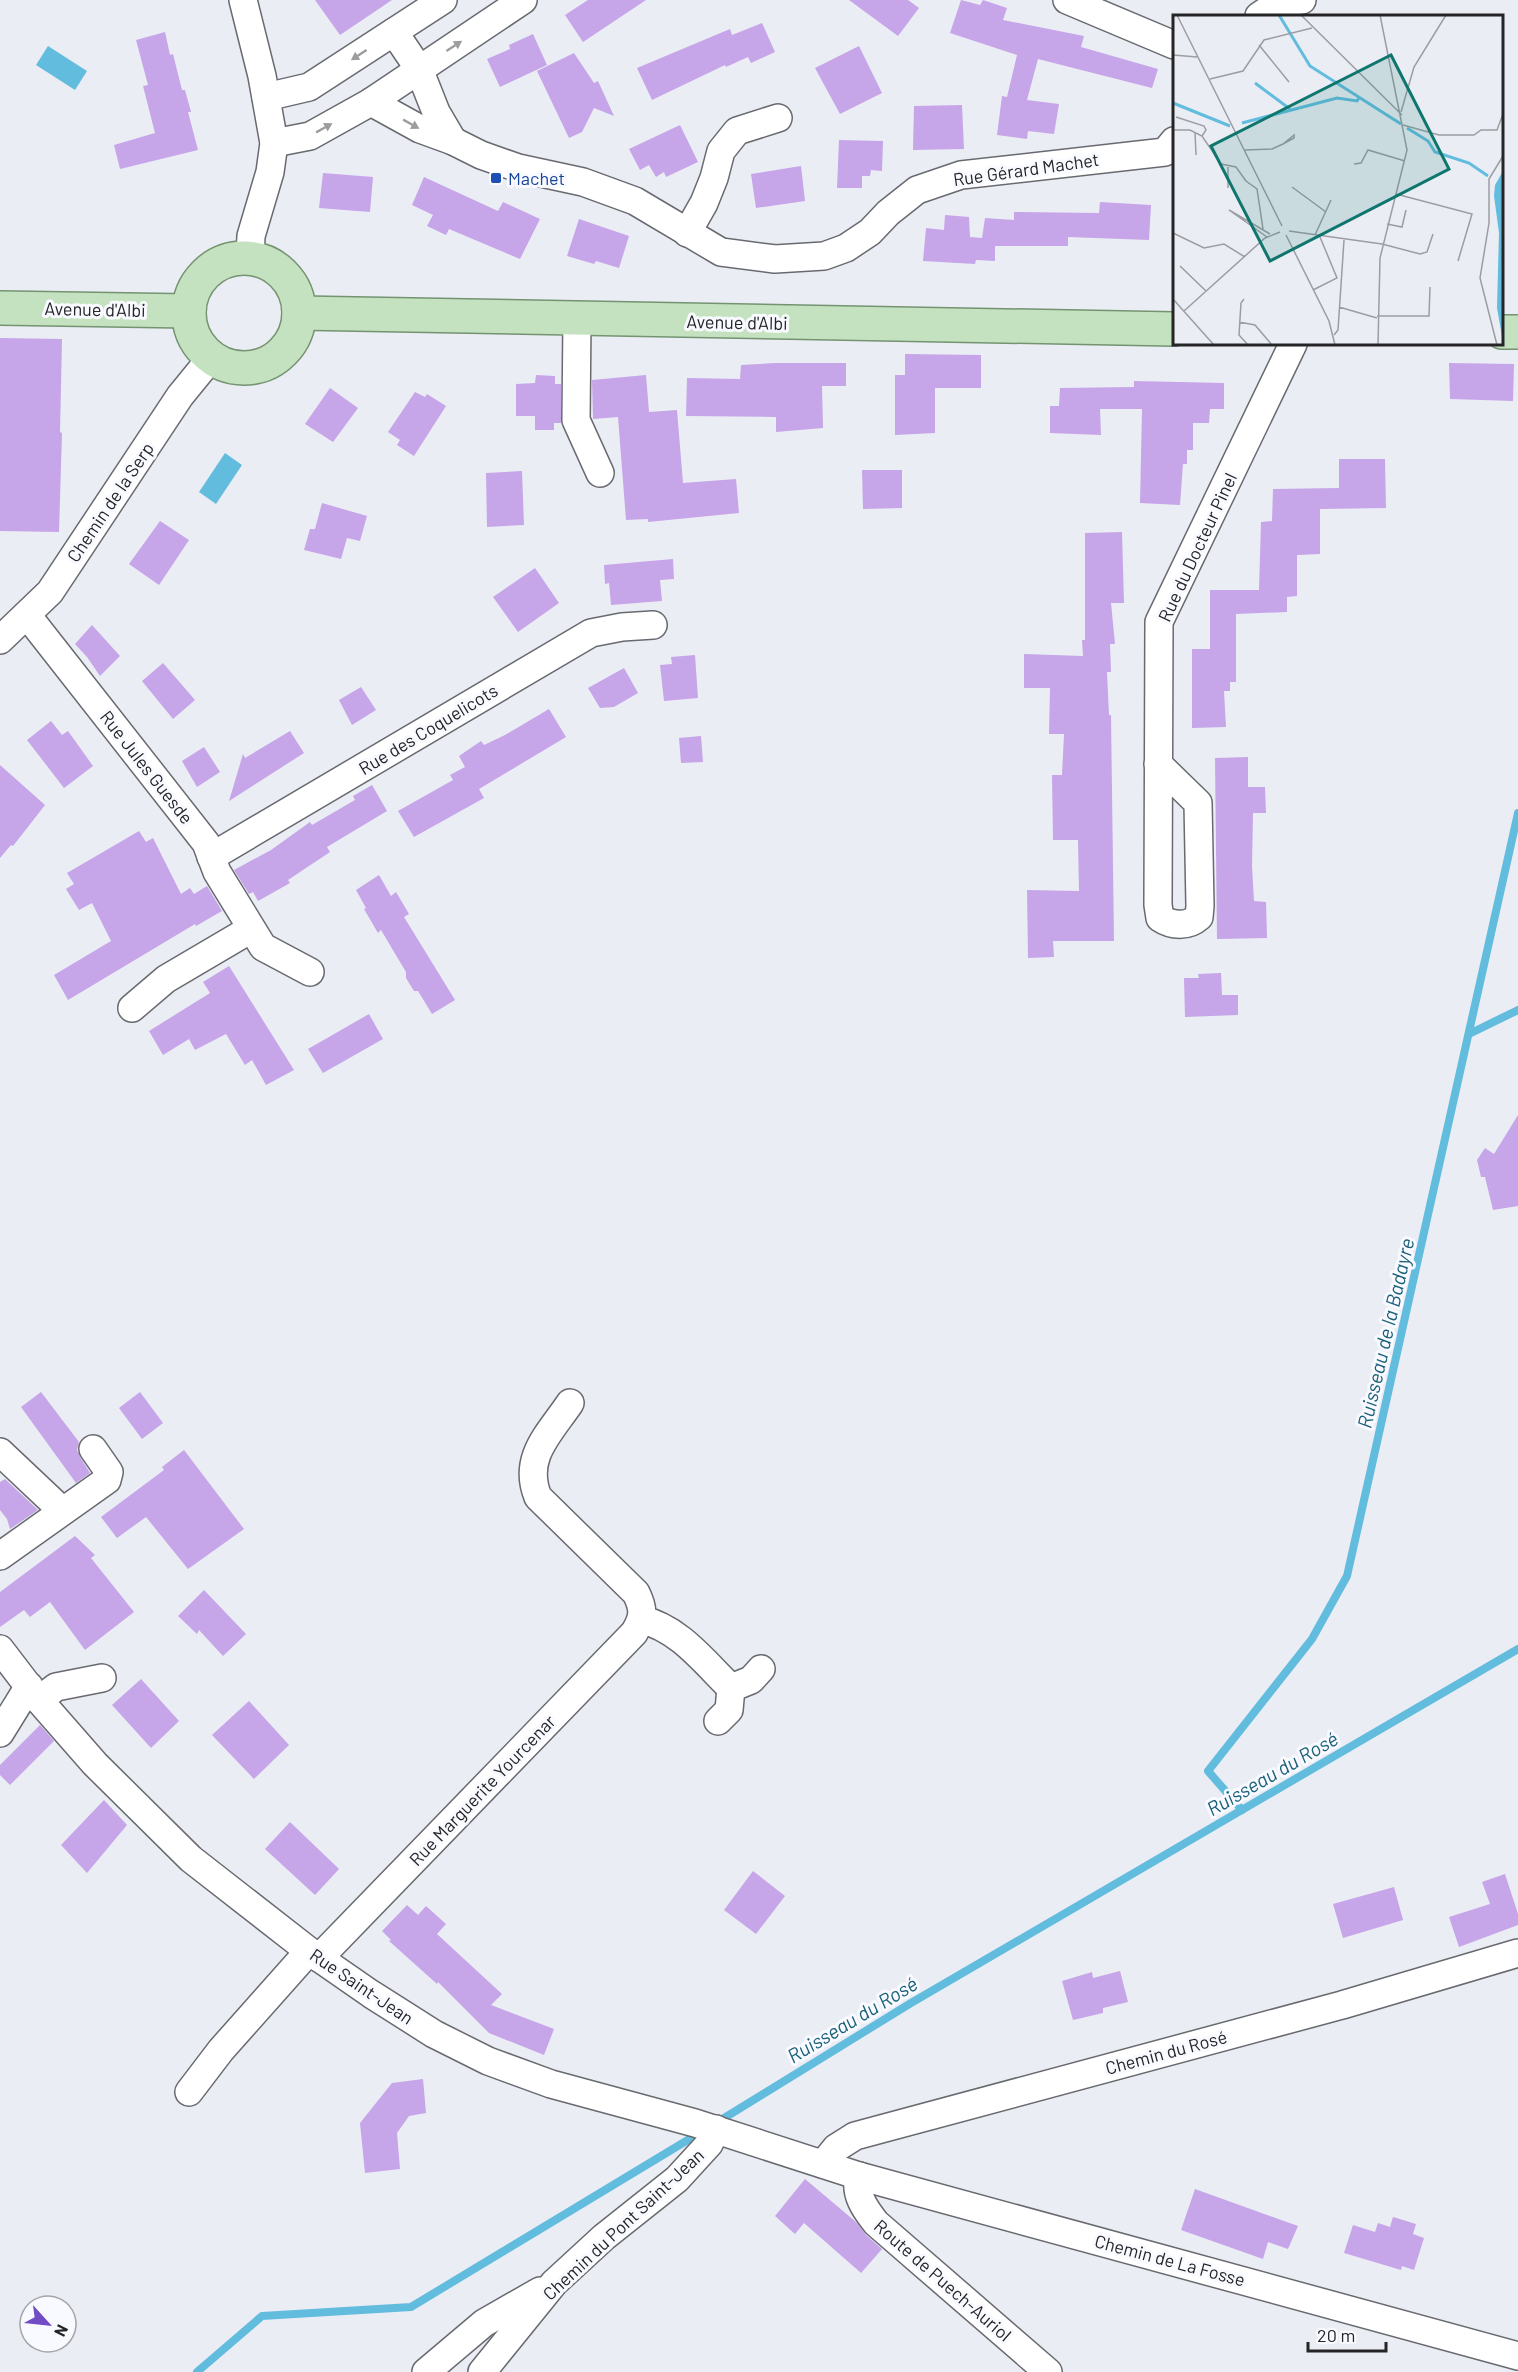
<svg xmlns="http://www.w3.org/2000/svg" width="1518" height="2372" font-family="Barlow,sans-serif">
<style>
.water{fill:#62bcde}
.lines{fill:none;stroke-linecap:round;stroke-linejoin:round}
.stream{stroke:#62bcde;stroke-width:8}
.building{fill:#c6a5e8}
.minor-casing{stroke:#686a70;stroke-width:30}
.major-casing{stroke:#749370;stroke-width:36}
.minor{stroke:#fff;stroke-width:27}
.major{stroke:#c5e2c0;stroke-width:33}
.oneway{fill:#9d9d9e}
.transit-dot{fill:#1a4fb4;stroke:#f9faff;stroke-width:2}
.labels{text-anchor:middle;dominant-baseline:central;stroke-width:6;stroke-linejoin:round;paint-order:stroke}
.street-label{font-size:18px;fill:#252528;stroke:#f9faff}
.transit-label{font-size:18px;fill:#164399;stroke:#f9faff;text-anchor:start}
.water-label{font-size:20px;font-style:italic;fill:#196078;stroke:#f9faff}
.inset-river{fill:none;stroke:#62bcde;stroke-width:3}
.inset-road{fill:none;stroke:#9c9da3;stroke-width:1.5}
.view{fill:#0f766e;fill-opacity:0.15;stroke:#0f766e;stroke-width:3}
.inset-edge{fill:none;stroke:#252528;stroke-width:3}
</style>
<rect width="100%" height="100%" fill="#ebedf5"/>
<!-- water -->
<g class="water">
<path d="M 48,46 L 87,71 L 75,90 L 36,65 Z"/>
<path d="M 225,453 L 242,465 L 216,504 L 199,492 Z"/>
</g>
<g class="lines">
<!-- stream -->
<g class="stream">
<path d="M 1469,1034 L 1518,1010"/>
<path d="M 1242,1810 L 1208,1771 L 1312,1639 L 1347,1576 L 1518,813"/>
<path d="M 716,2123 L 911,2003 L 1518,1649"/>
<path d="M 197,2372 L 262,2316 L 411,2307 L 701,2132"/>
</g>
</g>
<!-- building -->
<g class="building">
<path d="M 315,0 L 392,0 L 340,35 Z"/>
<path d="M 588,0 L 646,0 L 583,42 L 565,15 Z"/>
<path d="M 849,0 L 908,0 L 919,8 L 898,36 Z"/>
<path d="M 961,0 L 980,5 L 983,0 L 1007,8 L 1003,20 L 1084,36 L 1081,47 L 1158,69 L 1152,88 L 1038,59 L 1027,100 L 1059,104 L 1054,134 L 1028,131 L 1027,139 L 997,135 L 1002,96 L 1007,97 L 1017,55 L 950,33 Z"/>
<path d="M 762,23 L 775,52 L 751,63 L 748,57 L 726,67 L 725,65 L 652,100 L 637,68 L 730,29 L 732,35 Z"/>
<path d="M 165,32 L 170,55 L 173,54 L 182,90 L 185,90 L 191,112 L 188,112 L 198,150 L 120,169 L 114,145 L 155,133 L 143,86 L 148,85 L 136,40 Z"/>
<path d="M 533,34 L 547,65 L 500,87 L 487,59 L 510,49 L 509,45 Z"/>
<path d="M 859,46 L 882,93 L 840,114 L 815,68 Z"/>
<path d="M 574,53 L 594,83 L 598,81 L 614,116 L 594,108 L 582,132 L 569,138 L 537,71 Z"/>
<path d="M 962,105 L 964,149 L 913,150 L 914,106 Z"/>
<path d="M 680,125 L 698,162 L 666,177 L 664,172 L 656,177 L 649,165 L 640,170 L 629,149 Z"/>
<path d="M 839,140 L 883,141 L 882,171 L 871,170 L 870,176 L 862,176 L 862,188 L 837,188 Z"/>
<path d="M 801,166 L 805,201 L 756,208 L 751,174 Z"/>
<path d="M 323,173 L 373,177 L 370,212 L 319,208 Z"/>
<path d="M 424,177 L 498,211 L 503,202 L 540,219 L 520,259 L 449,229 L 446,235 L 427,226 L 433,215 L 412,205 Z"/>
<path d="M 1100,202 L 1151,205 L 1149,240 L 1068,237 L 1068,246 L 995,246 L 995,261 L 976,260 L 975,264 L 923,261 L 926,228 L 944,230 L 945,215 L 969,217 L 970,237 L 982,238 L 985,218 L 1014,220 L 1014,212 L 1099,213 Z"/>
<path d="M 579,219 L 629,236 L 619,268 L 596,261 L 594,264 L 567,256 Z"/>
<path d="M 0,338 L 62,339 L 60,432 L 62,433 L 59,532 L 0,531 Z"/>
<path d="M 905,354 L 981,355 L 981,388 L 935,388 L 935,433 L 895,435 L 895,375 L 905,375 Z"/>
<path d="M 775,363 L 846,363 L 846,386 L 822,386 L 823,428 L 776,432 L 776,417 L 686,416 L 687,378 L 740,379 L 741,365 Z"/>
<path d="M 1449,363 L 1514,364 L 1513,401 L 1450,399 Z"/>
<path d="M 536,375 L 555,376 L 555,384 L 561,384 L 561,423 L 554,423 L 554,430 L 535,430 L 535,416 L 516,416 L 516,384 L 535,383 Z"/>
<path d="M 646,375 L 649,412 L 677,410 L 683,483 L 736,479 L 739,513 L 648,522 L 648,519 L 626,520 L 618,417 L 593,419 L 592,380 Z"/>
<path d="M 1134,381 L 1224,383 L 1224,409 L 1210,409 L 1209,423 L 1193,423 L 1193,450 L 1187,450 L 1187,464 L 1183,464 L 1180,505 L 1140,503 L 1142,409 L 1100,409 L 1101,435 L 1050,433 L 1050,406 L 1059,406 L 1060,388 L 1134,387 Z"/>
<path d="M 330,388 L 358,408 L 333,442 L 305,424 Z"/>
<path d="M 415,392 L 425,397 L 427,394 L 446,406 L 414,456 L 397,445 L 400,440 L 388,432 Z"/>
<path d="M 1339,459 L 1385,459 L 1386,508 L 1320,509 L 1320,554 L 1297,555 L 1297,596 L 1287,597 L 1287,612 L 1236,614 L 1236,682 L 1230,682 L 1230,691 L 1224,691 L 1226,727 L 1192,728 L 1192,649 L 1210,649 L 1210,590 L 1259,590 L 1261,522 L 1272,521 L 1273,489 L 1339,488 Z"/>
<path d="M 862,470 L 902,470 L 902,508 L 863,509 Z"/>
<path d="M 522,471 L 524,525 L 487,527 L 486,473 Z"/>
<path d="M 322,503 L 367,516 L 360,541 L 347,538 L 341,559 L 304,550 L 310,529 L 315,529 Z"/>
<path d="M 160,521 L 189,540 L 159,585 L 129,564 Z"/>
<path d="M 1122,532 L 1124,603 L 1111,603 L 1115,644 L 1110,644 L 1111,672 L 1107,672 L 1109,715 L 1111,715 L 1114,941 L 1053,941 L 1054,957 L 1028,958 L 1027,890 L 1079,891 L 1078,840 L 1053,840 L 1052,775 L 1062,775 L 1064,734 L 1049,734 L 1050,688 L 1024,688 L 1024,654 L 1083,656 L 1082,640 L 1085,640 L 1085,533 Z"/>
<path d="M 673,559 L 674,579 L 660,580 L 662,601 L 611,605 L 609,583 L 605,584 L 604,565 Z"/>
<path d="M 535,568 L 559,603 L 518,632 L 493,597 Z"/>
<path d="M 92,625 L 120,656 L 100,676 L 87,657 L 75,644 Z"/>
<path d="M 695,655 L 698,698 L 664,701 L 660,665 L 672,664 L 671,657 Z"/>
<path d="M 163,663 L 195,700 L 173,719 L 142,681 Z"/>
<path d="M 624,668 L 638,693 L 614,707 L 600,708 L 588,688 Z"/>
<path d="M 361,687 L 376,710 L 352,725 L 339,700 Z"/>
<path d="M 549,709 L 566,737 L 479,789 L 484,798 L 414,837 L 398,811 L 453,780 L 450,775 L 465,767 L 459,756 L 481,741 L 484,745 L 505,735 Z"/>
<path d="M 51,721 L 62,735 L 68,731 L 93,766 L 64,788 L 27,740 Z"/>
<path d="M 290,731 L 304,753 L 229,801 L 243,754 L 245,758 Z"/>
<path d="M 701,736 L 703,762 L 681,763 L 679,738 Z"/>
<path d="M 204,747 L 220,772 L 197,787 L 182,761 Z"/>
<path d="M 1248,757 L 1248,787 L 1265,787 L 1266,813 L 1253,813 L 1252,866 L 1254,901 L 1266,902 L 1267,938 L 1217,939 L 1215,758 Z"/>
<path d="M 0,765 L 45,805 L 13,846 L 11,845 L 0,858 Z"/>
<path d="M 372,785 L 387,811 L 327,847 L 330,852 L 288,880 L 290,883 L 258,901 L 253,892 L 249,894 L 234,870 L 271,850 L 310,822 L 312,825 L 355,800 L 353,796 Z"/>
<path d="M 139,831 L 146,842 L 153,838 L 181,894 L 190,888 L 194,894 L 207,886 L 222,911 L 196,926 L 195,924 L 68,1000 L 54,975 L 111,941 L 92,903 L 79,910 L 66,889 L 74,884 L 67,873 Z"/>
<path d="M 379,875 L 391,896 L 396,892 L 409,914 L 404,917 L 455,1000 L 432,1014 L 418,991 L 414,991 L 406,978 L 406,972 L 381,930 L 378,933 L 364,909 L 366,908 L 356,890 Z"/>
<path d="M 229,966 L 294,1070 L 266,1085 L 252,1060 L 245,1065 L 226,1034 L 195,1050 L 189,1039 L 163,1055 L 149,1031 L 210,993 L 203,982 Z"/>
<path d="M 1221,973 L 1222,995 L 1238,995 L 1238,1015 L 1185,1017 L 1184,978 L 1199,978 L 1198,974 Z"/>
<path d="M 369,1014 L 383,1039 L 323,1073 L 308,1049 Z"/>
<path d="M 1518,1115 L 1518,1206 L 1493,1210 L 1485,1177 L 1481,1177 L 1477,1160 L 1485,1148 L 1494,1154 Z"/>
<path d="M 41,1392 L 79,1442 L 77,1450 L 80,1457 L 90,1473 L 76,1483 L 21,1407 Z"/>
<path d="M 140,1392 L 163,1423 L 142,1439 L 119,1408 Z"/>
<path d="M 184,1450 L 244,1529 L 188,1569 L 146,1517 L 117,1538 L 101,1517 L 164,1470 L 162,1467 Z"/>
<path d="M 5,1479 L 38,1510 L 10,1529 L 7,1519 L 0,1510 L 0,1482 Z"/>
<path d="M 75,1536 L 95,1555 L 91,1558 L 134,1612 L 85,1650 L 50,1602 L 30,1617 L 24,1610 L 0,1627 L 0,1592 Z"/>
<path d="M 204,1590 L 246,1634 L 223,1656 L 199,1630 L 197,1634 L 178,1616 Z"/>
<path d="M 141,1679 L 179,1721 L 151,1748 L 112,1705 Z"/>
<path d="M 249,1701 L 289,1745 L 254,1779 L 212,1735 Z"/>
<path d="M 40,1725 L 54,1741 L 10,1785 L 0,1775 L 0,1765 Z"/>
<path d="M 104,1800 L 127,1825 L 87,1873 L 61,1845 Z"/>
<path d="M 290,1822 L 339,1869 L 315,1895 L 265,1849 Z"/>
<path d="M 753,1871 L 785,1896 L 756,1934 L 724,1910 Z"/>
<path d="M 1505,1874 L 1518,1914 L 1518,1925 L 1459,1947 L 1449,1917 L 1490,1904 L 1482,1882 Z"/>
<path d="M 1394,1887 L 1403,1920 L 1343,1938 L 1333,1904 Z"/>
<path d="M 407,1905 L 418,1915 L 426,1906 L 446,1924 L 437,1934 L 502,1994 L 491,2005 L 554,2029 L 544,2055 L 489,2033 L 438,1982 L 437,1984 L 389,1941 L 391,1940 L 382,1931 Z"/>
<path d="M 1120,1971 L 1128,2002 L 1103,2008 L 1103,2013 L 1073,2020 L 1062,1981 L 1092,1972 L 1093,1978 Z"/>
<path d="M 423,2079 L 426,2113 L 409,2116 L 397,2133 L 400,2169 L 365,2173 L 360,2123 L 392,2083 Z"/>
<path d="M 805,2179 L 856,2222 L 866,2235 L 882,2249 L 861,2273 L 804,2223 L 795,2234 L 775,2216 Z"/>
<path d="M 1195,2189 L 1298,2226 L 1288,2249 L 1268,2242 L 1263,2259 L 1181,2230 Z"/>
<path d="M 1393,2217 L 1416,2224 L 1413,2234 L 1424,2238 L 1414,2270 L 1402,2266 L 1401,2270 L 1344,2253 L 1353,2225 L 1375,2232 L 1378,2223 L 1390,2227 Z"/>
</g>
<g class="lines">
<!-- minor casing -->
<g class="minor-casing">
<g id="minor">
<path d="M 243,0 L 262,76 L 274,143 L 270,172 L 251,236 L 250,258"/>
<path d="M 1067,0 L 1174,45"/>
<path d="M 1259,16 L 1277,4 L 1302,0"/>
<path d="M 394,32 L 419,69 L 436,112 L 453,141"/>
<path d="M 266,97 L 309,87 L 443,0"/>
<path d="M 371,102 L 420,129 L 453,141 L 481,155 L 518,168 L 583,182 L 635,201 L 721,252 L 775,259 L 824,256 L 846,248 L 870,232 L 888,213 L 917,190 L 961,175 L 1165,152 L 1174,141"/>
<path d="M 274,143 L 310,136 L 371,102 L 523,0"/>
<path d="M 687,233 L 704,203 L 714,178 L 721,151 L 737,131 L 778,118"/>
<path d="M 577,319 L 576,420 L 600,473"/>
<path d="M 27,615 L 206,843 L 217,872 L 263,947 L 310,972"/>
<path d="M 0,640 L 50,592 L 180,396 L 211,358"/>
<path d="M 1158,764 L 1198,803 L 1200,906 L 1199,917 C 1188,927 1172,926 1160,918 L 1158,905 L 1159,622 L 1293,344"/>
<path d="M 211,857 L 591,633 L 622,627 L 653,625"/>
<path d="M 132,1008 L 166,979 L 251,929"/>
<path d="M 0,1452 L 53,1502 L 61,1512"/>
<path d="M 0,1556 L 107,1480 L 109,1472 L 93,1449"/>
<path d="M 642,1620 C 679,1628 705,1663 731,1688"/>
<path d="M 0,1649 L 39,1700 L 95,1764 L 191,1859 L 309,1951 L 371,1994 L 434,2034 L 488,2061 L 551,2084 L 695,2123 L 859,2176 L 1518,2356"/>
<path d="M 39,1700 L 56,1687 L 102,1678"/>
<path d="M 718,1721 L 729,1710 L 731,1688 L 751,1680 L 761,1669"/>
<path d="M 0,1733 L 29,1686"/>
<path d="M 319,1958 L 634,1633 C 644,1617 644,1609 636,1593 L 538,1497 C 522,1458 549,1434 570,1403"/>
<path d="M 189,2092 L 221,2050 L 309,1951"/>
<path d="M 823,2164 L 836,2148 L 855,2136 L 1342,2005 L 1518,1953"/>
<path d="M 859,2176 C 854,2194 865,2209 876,2223 L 1048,2372"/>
<path d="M 426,2372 L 484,2323 L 540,2291"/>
<path d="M 482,2372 L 554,2283 L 604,2237 L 677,2179 L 709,2144 L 716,2129"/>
</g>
</g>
<!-- major casing -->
<g class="major-casing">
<g id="major">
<circle cx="244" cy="313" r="55"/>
<path d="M 0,308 L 189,311"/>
<path d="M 299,313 L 1174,329"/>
<path d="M 1502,332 L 1518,332"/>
</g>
</g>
<!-- minor -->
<use href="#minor" class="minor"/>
<!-- major -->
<use href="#major" class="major"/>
</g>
<!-- one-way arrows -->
<defs><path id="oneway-solid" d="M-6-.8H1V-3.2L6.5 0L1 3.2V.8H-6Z" transform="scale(1.5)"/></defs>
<g class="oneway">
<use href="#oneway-solid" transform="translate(454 46) rotate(-33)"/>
<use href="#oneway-solid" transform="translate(359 55) rotate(147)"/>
<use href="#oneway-solid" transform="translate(411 124) rotate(29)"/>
<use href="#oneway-solid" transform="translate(324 128) rotate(-29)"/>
</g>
<!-- markers -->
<rect class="transit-dot" x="490" y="172" width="12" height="12" rx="3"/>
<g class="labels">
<!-- street labels -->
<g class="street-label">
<text transform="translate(1026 169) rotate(-8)">Rue Gérard Machet</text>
<text transform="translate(95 309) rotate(1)">Avenue d'Albi</text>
<text transform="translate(737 322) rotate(1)">Avenue d'Albi</text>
<text transform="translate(110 502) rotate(-56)">Chemin de la Serp</text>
<text transform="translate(1197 547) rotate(-65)">Rue du Docteur Pinel</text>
<text transform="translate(428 729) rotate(-31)">Rue des Coquelicots</text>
<text transform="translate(147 767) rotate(52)">Rue Jules Guesde</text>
<text transform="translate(482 1790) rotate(-46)">Rue Marguerite Yourcenar</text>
<text transform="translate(362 1986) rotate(34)">Rue Saint-Jean</text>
<text transform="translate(1166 2052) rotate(-15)">Chemin du Rosé</text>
<text transform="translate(623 2224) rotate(-43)">Chemin du Pont Saint-Jean</text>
<text transform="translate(1170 2260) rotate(15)">Chemin de La Fosse</text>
<text transform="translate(943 2280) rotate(41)">Route de Puech-Auriol</text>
</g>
<!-- transit labels -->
<g class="transit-label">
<text x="508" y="178">Machet</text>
</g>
<!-- water labels -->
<g class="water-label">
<text transform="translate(1385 1333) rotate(-77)">Ruisseau de la Badayre</text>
<text transform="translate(1272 1773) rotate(-30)">Ruisseau du Rosé</text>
<text transform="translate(852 2019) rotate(-31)">Ruisseau du Rosé</text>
</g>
</g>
<!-- overview -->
<g transform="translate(1173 15)">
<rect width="330" height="330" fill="#ebedf5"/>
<path d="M 330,156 L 330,327 L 324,293 L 326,218 L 321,181 L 322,170 Z" fill="#62bcde"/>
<path class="inset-river" d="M 106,0 L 137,51 L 228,109M 82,68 L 117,94M 0,88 L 57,111M 69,108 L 164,83 L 184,86 L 186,83M 234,113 L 255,126 L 262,137 L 296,148 L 315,161"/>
<path class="inset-road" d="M 4,0 L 109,211M 128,0 L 229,100M 86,30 L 116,67M 0,40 L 24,42M 37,64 L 70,56 L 91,25 L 139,13M 228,97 L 241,52 L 273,0M 3,102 L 31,111 L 33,115 L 29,121M 230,110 L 266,120 L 301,120 L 308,115 L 324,115 L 330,99M 0,115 L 17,115 L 29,121 L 48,149 L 63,152 L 73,166 L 84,174 L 90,214M 22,117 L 23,140M 72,135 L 99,134 L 110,129 L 121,123 L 121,120 L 110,129M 181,149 L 188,148 L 195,135 L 232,146M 119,172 L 153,197M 55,173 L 55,152M 223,179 L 299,199 L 285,246M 214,209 L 229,212 L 233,195M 116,216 L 209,229 L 247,239 L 254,237 L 260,219M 0,218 L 31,233 L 51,229 L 72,242M 113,220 L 156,306 L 162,330M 142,220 L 158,185M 94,222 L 56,195 L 97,219M 7,251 L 33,276M 140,275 L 164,263 L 147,222M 0,284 L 41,330M 71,284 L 68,288 L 66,320 L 75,330M 166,292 L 204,303M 11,296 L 92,223 L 107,217M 204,301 L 256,301 L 257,272M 66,307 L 82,310 L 99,330M 161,320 L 165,315 L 171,225M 205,330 L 207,243 L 234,135 L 207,0M 324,330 L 307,263 L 316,208 L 316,164 L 330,141"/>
<path class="view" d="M 218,40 L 276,154 L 97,246 L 38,131 Z"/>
<rect width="330" height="330" class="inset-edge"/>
</g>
<!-- north arrow -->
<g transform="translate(48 2324) rotate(117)"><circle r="28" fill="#f9faff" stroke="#a4a5a9" stroke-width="1.5"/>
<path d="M0-4.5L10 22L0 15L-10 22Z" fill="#714cc4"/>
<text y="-9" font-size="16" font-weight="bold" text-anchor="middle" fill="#252528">N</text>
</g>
<!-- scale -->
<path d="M1308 2342v9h78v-9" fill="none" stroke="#252528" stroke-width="3"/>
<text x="1317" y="2342" font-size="18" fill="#252528" stroke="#f9faff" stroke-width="4.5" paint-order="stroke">20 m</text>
</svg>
